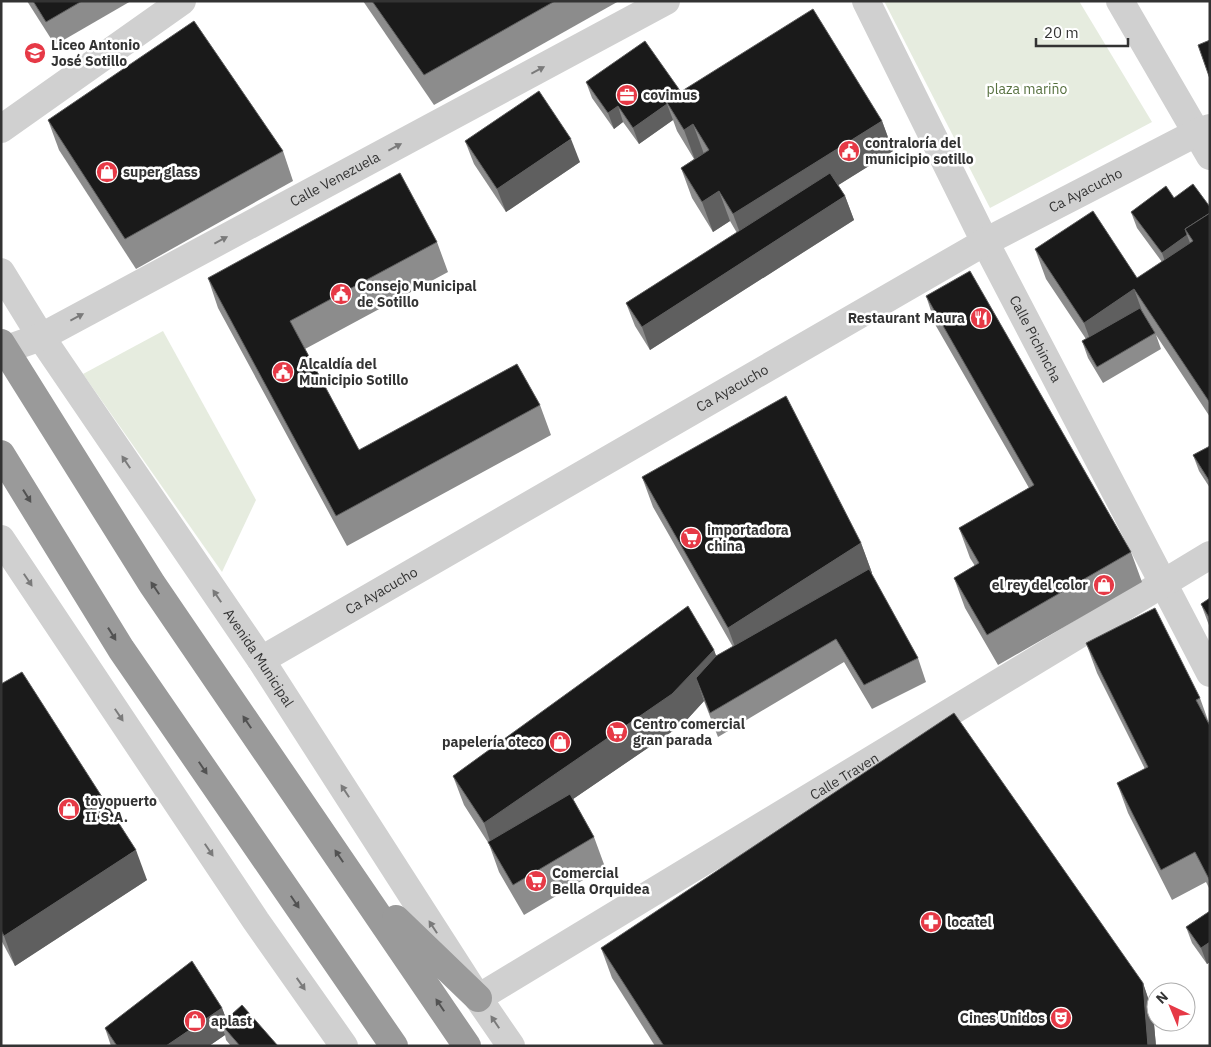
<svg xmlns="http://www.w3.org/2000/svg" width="1211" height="1047" font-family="'IBM Plex Sans',sans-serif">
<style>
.green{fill:#e6ecdf}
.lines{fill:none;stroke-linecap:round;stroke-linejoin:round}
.street{stroke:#d0d0d0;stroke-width:28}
.highway{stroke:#9a9a9a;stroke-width:28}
.wall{fill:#8c8c8c}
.shaded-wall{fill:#5f5f5f}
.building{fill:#1a1a1a;stroke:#5f5f5f}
.oneway{fill:#7a7a7a}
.oneway2{fill:#525252}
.labels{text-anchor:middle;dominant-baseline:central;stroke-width:5;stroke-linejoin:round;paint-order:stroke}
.poi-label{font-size:14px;font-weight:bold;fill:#333;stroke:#fff;text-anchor:start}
.park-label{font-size:14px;fill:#56703f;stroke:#fff}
.street-label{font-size:14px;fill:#333;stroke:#fff}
</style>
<rect width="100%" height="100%" fill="#fff"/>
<!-- green -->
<g class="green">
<path d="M 884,1 L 1079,1 L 1152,122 L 990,208 Z"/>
<path d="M 163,331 L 256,500 L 222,572 L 83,374 Z"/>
</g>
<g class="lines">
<!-- street -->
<g class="street">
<path id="s1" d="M 866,1 L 985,242 L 1210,673"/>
<path d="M 1120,1 L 1210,156"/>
<path d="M 1,129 L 182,1"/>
<path id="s2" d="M 1,272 L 41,337 L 261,660 L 478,998 L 511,1046"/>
<path id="s3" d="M 1,351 L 41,337 L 666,1"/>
<path d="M 1,539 L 256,921 L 344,1046"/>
<path id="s4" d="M 261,660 L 985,242 L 1196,133 L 1210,128"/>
<path id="s5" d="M 478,998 L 1210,555"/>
</g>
<!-- highway -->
<g class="highway">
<path d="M 1,343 L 152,584 L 467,1046"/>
<path d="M 1,454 L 121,649 L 394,1046"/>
<path d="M 396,919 L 478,998"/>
</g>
</g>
<!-- wall -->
<g class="wall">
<path d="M 27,1 L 131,1 L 55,45 Z"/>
<path d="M 363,1 L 619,1 L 434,105 Z"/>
<path d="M 586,82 L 681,92 L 882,121 L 893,151 L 838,185 L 845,196 L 854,220 L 650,350 L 635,326 L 626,303 L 737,233 L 730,221 L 713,232 L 692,198 L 681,168 L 694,159 L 677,131 L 673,120 L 639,144 L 623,122 L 614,129 L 592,98 Z"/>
<path d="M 48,120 L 283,151 L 293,181 L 136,269 L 59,150 Z"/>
<path d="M 465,141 L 580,162 L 506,212 L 474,164 Z"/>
<path d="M 1174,198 L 1210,207 L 1210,417 L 1156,335 L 1161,349 L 1103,383 L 1088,358 L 1082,341 L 1086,339 L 1046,279 L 1035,249 L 1137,278 L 1162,262 L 1137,228 L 1131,212 Z"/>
<path d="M 437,242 L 448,272 L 305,349 L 359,450 L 540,405 L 551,435 L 347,546 L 218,308 L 208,278 Z"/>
<path d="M 926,296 L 1131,552 L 1142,582 L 998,665 L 965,608 L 954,578 L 975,566 L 970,558 L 959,528 L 1029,488 L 936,326 Z"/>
<path d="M 1210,446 L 1210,488 L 1199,471 L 1193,455 Z"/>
<path d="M 642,477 L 861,543 L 872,573 L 871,573 L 918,658 L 926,682 L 872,709 L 844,662 L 718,737 L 704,701 L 683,724 L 573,799 L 594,837 L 605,867 L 524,915 L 499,872 L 489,844 L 464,805 L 453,776 L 714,650 L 716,656 L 733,647 L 653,507 Z"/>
<path d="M 1210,598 L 1210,628 L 1201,604 Z"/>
<path d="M 1086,643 L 1200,698 L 1210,726 L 1210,890 L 1206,882 L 1172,900 L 1128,813 L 1117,783 L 1145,769 L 1097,673 Z"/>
<path d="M 1,684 L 147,880 L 15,966 L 1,940 Z"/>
<path d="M 1210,911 L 1210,962 L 1207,964 L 1192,943 L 1186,927 Z"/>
<path d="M 601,948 L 1143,983 L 1153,1013 L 1156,1046 L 655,1046 L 612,978 Z"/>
<path d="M 222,1008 L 226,1019 L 278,1046 L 231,1046 L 226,1040 L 225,1035 L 209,1046 L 111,1046 L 105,1028 Z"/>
</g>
<!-- shaded-wall -->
<g class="shaded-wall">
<path d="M 667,104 L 673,120 L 639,144 L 633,128 Z"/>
<path d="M 618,106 L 623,122 L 614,129 L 608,113 Z"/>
<path d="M 882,121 L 893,151 L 744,244 L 733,214 Z"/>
<path d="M 693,124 L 704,154 L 695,160 L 684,130 Z"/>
<path d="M 571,139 L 580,162 L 506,212 L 497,189 Z"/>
<path d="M 719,191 L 730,221 L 713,232 L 702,202 Z"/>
<path d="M 845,196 L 854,220 L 650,350 L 642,327 Z"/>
<path d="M 1187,235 L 1193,251 L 1168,270 L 1162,253 Z"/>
<path d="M 1134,289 L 1145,319 L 1095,353 L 1084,323 Z"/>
<path d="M 861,543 L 872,573 L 739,658 L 728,628 Z"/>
<path d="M 714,650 L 725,680 L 696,678 L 704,701 L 683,724 L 494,853 L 484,823 Z"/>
<path d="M 136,850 L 147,880 L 15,966 L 4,936 Z"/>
<path d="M 1210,942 L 1210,962 L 1207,964 L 1201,948 Z"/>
<path d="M 1143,983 L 1153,1013 L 1156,1046 L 1148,1046 Z"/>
<path d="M 222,1008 L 231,1031 L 221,1024 L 225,1035 L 209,1046 L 166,1046 Z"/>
</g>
<!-- building -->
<g class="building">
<path d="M 33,1 L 82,1 L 46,22 Z"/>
<path d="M 372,1 L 555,1 L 424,75 Z"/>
<path d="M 813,9 L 882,121 L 733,214 L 719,191 L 702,202 L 681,168 L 709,150 L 693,124 L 684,130 L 666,101 Z"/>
<path d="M 194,21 L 283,151 L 125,239 L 48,120 Z"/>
<path d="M 1210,40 L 1210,79 L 1198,45 Z"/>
<path d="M 645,41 L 681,92 L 666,101 L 667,104 L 633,128 L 618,106 L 608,113 L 586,82 Z"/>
<path d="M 539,91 L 571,139 L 497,189 L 465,141 Z"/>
<path d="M 400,173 L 437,242 L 290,321 L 359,450 L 517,364 L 540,405 L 336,516 L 208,278 Z"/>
<path d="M 830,173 L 845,196 L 642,327 L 626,303 Z"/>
<path d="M 1193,184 L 1210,207 L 1210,213 L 1185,229 L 1187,235 L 1162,253 L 1131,212 L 1166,186 L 1174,198 Z"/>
<path d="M 1093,211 L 1137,278 L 1193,241 L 1185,229 L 1210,213 L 1210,403 L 1134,289 L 1084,323 L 1035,249 Z"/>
<path d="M 970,271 L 1131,552 L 987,635 L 954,578 L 979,563 L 959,528 L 1034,485 L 926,296 Z"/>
<path d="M 1140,308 L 1155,333 L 1097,367 L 1082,341 Z"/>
<path d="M 786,396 L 861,543 L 728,628 L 642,477 Z"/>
<path d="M 1210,446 L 1210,482 L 1193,455 Z"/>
<path d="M 869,569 L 918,658 L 864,685 L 836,639 L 710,713 L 696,678 L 716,656 Z"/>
<path d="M 1210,598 L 1210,619 L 1201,604 Z"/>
<path d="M 688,606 L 714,650 L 672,694 L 484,823 L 453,776 Z"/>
<path d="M 1155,608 L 1200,698 L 1196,700 L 1210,726 L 1210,881 L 1195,852 L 1161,870 L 1117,783 L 1148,767 L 1086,643 Z"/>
<path d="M 22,672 L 136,850 L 4,936 L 1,930 L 1,684 Z"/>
<path d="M 954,713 L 1143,983 L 1148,1046 L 664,1046 L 601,948 Z"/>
<path d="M 570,794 L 594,837 L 513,885 L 488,842 Z"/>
<path d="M 1210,911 L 1210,942 L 1201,948 L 1186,927 Z"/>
<path d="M 192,961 L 222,1008 L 166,1046 L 117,1046 L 105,1028 Z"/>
<path d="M 242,1005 L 278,1046 L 240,1046 L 221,1024 Z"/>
</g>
<!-- one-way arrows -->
<defs><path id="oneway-solid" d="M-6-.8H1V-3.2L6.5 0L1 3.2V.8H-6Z" transform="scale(1.25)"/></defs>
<g class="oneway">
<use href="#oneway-solid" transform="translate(538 70) rotate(-28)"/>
<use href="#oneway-solid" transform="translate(395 147) rotate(-28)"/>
<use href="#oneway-solid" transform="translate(221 240) rotate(-28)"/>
<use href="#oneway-solid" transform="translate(77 317) rotate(-28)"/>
<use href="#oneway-solid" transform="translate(126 462) rotate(-124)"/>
<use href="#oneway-solid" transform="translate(28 580) rotate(56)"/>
<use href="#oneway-solid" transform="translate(217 596) rotate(-124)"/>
<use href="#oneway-solid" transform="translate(119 715) rotate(56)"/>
<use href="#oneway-solid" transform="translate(345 791) rotate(-123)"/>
<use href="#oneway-solid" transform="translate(209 850) rotate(56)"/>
<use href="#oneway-solid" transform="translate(433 927) rotate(-123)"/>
<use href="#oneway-solid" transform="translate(301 984) rotate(55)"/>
<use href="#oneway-solid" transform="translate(495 1022) rotate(-124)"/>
</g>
<g class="oneway2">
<use href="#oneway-solid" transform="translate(27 496) rotate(58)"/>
<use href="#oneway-solid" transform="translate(155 588) rotate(-124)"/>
<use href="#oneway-solid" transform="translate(112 634) rotate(58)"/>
<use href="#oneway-solid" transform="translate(247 722) rotate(-124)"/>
<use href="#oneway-solid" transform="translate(203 768) rotate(56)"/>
<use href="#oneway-solid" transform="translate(339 856) rotate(-124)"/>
<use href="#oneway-solid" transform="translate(295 902) rotate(56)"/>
<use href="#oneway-solid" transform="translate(440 1005) rotate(-124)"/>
</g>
<!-- icons -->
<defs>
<g id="school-disc" transform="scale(1.125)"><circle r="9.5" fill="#e63946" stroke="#fff"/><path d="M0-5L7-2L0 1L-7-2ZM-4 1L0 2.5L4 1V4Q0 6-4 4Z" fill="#fff"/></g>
<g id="office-disc" transform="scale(1.125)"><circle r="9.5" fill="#e63946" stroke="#fff"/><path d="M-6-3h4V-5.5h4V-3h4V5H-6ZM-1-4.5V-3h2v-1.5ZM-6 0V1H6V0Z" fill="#fff"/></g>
<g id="civic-disc" transform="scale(1.125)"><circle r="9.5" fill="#e63946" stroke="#fff"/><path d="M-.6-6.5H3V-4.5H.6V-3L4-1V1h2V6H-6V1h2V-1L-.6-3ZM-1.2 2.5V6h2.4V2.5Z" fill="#fff"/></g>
<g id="shop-disc" transform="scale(1.125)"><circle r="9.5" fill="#e63946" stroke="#fff"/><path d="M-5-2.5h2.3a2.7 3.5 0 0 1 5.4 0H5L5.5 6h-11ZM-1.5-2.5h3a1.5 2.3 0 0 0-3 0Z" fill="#fff"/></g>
<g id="restaurant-disc" transform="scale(1.125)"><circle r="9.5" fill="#e63946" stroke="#fff"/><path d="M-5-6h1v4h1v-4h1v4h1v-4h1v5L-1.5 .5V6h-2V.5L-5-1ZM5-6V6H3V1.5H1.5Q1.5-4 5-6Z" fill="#fff"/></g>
<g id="supermarket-disc" transform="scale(1.125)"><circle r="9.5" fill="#e63946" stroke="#fff"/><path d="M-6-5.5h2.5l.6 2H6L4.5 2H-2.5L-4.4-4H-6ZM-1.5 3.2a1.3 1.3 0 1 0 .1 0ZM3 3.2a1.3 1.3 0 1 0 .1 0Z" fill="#fff"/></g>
<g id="pharmacy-disc" transform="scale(1.125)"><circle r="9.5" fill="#e63946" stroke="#fff"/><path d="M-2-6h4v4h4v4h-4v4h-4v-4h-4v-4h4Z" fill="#fff"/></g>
<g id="theatre-disc" transform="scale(1.125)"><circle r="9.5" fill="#e63946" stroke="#fff"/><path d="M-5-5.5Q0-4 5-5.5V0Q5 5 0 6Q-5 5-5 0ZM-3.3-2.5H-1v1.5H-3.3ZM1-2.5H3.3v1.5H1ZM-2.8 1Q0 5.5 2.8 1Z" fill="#fff"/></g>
</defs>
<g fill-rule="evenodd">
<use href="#school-disc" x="35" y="53"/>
<use href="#office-disc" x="627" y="95"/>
<use href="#civic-disc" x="849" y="151"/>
<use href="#shop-disc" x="107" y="172"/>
<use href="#civic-disc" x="341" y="294"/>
<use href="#restaurant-disc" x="981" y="318"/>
<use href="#civic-disc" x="283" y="372"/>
<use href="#supermarket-disc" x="691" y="538"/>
<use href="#shop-disc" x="1104" y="585"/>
<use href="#supermarket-disc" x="617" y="732"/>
<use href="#shop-disc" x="560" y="742"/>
<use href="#shop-disc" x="69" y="809"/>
<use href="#supermarket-disc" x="536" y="881"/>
<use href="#pharmacy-disc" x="931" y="922"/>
<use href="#theatre-disc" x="1061" y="1018"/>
<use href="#shop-disc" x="195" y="1021"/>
</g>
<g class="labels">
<!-- poi labels -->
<g class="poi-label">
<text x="51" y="45">Liceo Antonio<tspan x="51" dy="16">José Sotillo</tspan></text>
<text x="643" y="95">covimus</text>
<text x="865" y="143">contraloría del<tspan x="865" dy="16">municipio sotillo</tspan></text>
<text x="123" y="172">super glass</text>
<text x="357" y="286">Consejo Municipal<tspan x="357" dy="16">de Sotillo</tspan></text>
<text x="965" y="318" text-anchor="end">Restaurant Maura</text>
<text x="299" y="364">Alcaldía del<tspan x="299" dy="16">Municipio Sotillo</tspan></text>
<text x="707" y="530">importadora<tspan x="707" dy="16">china</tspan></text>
<text x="1088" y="585" text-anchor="end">el rey del color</text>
<text x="633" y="724">Centro comercial<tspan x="633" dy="16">gran parada</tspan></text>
<text x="544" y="742" text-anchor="end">papelería oteco</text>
<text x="85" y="801">toyopuerto<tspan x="85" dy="16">II S.A.</tspan></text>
<text x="552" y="873">Comercial<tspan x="552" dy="16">Bella Orquidea</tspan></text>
<text x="947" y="922">locatel</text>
<text x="1045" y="1018" text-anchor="end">Cines Unidos</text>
<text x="211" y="1021">aplast</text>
</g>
<!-- park labels -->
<g class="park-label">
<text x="1027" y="89">plaza mariño</text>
</g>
<!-- street labels -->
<g class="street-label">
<text stroke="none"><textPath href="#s3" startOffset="376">Calle Venezuela</textPath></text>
<text stroke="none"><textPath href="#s4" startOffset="949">Ca Ayacucho</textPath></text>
<text stroke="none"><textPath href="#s1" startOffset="378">Calle Pichincha</textPath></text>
<text stroke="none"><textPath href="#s4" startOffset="544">Ca Ayacucho</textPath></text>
<text stroke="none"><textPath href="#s4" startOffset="139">Ca Ayacucho</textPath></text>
<text stroke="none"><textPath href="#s2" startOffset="464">Avenida Municipal</textPath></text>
<text stroke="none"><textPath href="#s5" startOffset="428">Calle Traven</textPath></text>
</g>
</g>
<!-- border -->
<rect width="1211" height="1047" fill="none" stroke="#333333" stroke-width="5"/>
<!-- north arrow -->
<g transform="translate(1171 1007) rotate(316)"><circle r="24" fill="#ffffff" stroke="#adadad"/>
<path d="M0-4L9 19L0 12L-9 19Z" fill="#e63946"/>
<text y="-8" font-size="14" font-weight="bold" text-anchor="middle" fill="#333333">N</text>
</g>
<!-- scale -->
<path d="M1036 38v8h92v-8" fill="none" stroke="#333333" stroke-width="2.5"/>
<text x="1044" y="38" font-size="15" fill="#333333" stroke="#ffffff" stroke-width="4" paint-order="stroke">20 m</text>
</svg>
